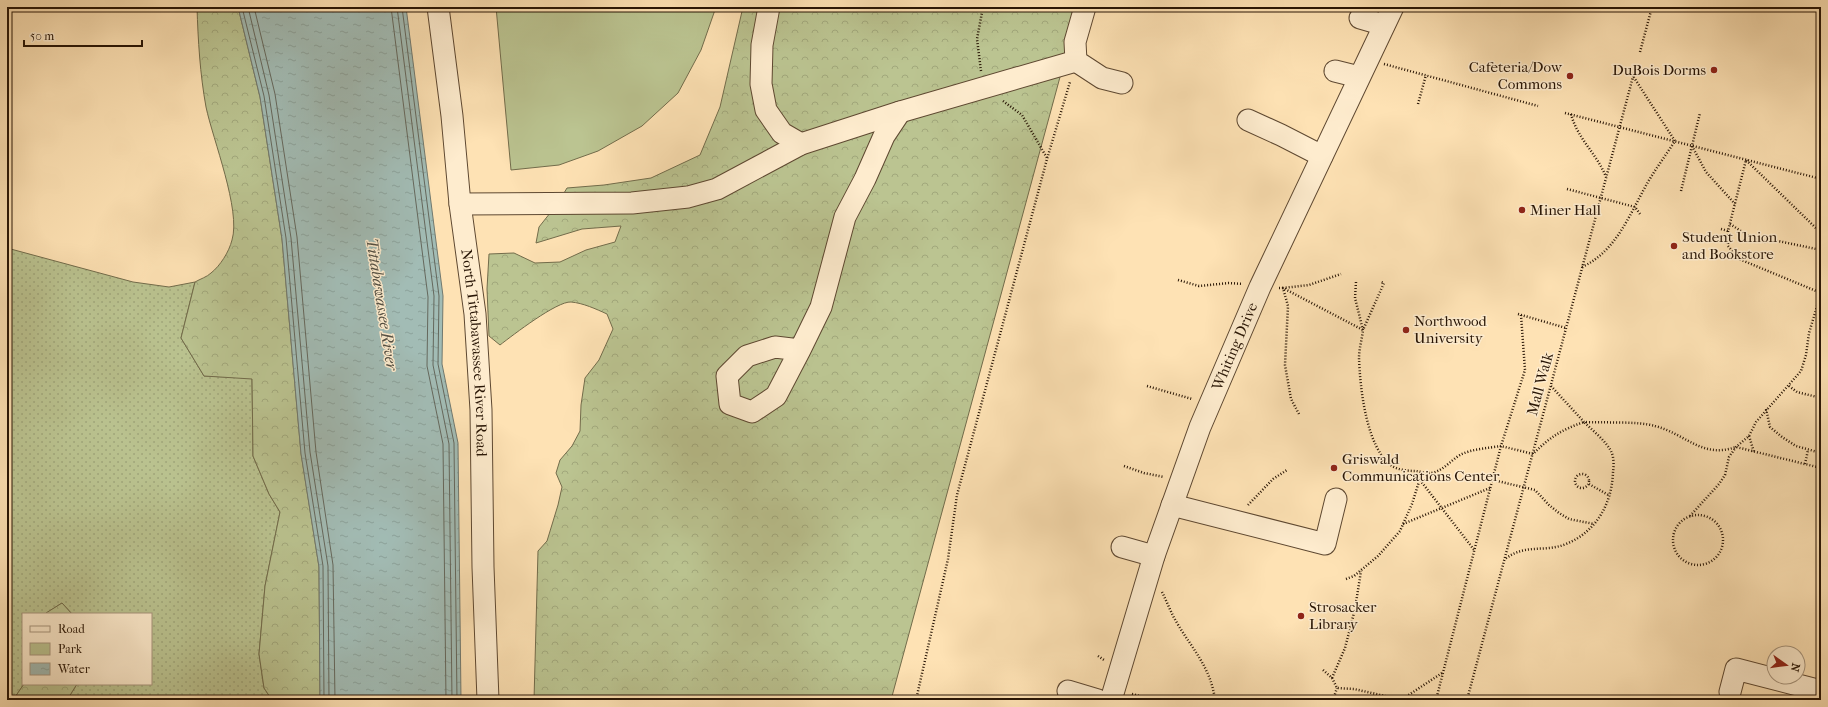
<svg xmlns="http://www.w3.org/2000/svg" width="1828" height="707" font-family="'IM FELL French Canon',serif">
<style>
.grass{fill:url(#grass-dots);stroke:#726c4b}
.forest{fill:url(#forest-crowns);stroke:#726c4b}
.green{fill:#bbc491;stroke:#726c4b}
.water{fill:url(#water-ripples);stroke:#71796f}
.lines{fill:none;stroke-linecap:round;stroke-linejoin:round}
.shore{stroke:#65685d;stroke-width:1}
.minor-casing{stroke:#5e4831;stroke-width:23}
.path{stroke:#281505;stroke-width:2.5;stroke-dasharray:1 2;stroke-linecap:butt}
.minor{stroke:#feecce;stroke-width:21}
.poi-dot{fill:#8f2418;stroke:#feecce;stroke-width:1.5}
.labels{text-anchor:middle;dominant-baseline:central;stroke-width:3;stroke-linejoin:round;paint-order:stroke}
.poi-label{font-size:15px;fill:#281505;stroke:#feecce;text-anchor:start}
.street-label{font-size:15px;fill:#281505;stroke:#feecce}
.water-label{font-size:16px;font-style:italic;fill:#534f43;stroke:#feecce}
</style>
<defs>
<pattern id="grass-dots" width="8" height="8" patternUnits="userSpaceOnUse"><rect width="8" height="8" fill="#bbc491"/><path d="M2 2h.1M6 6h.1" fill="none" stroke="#a1a87c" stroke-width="1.8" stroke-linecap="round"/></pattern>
<pattern id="forest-crowns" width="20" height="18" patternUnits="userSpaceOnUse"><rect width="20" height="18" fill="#bbc491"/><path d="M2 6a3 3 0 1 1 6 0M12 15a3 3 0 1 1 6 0" fill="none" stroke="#a1a87c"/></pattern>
<pattern id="water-ripples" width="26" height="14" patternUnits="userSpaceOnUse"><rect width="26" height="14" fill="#a2bcb5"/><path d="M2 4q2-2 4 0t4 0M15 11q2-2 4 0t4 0" fill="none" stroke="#8ca19a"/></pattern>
</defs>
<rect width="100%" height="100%" fill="#fee2b4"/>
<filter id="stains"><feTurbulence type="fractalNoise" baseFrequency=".005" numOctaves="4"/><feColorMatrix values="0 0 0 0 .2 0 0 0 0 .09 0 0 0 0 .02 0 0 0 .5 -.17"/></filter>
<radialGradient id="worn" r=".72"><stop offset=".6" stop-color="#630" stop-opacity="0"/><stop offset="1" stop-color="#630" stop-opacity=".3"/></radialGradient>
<!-- grass -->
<path class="grass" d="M 7,248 L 133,282 L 169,287 L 195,282 L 181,338 L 204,376 L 252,378 L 253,456 L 269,494 L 280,512 L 265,586 L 259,654 L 264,688 L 272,700 L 67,700 L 77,684 L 151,684 L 151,614 L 72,614 L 62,603 L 45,614 L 23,614 L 24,684 L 13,700 L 7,700 Z"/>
<!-- forest -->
<g class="forest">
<path d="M 197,7 L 238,7 L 260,97 L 282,239 L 301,453 L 319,567 L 320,700 L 272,700 L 264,688 L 259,654 L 265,586 L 280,512 L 269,494 L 253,456 L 252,379 L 204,376 L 181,338 L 195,282 C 200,279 207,277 211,273 C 220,266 229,252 232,240 C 241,210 213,140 206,107 C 200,74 198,40 197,7 Z"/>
<path d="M 743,7 L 1079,7 L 891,700 L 534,700 L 538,551 L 547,541 L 558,505 L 562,487 L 556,473 L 560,460 L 572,446 L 580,431 L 581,405 L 585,378 L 599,360 L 613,329 L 607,314 C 596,309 583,303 571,302 C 557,301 513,335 500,345 L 489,336 L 487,289 L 489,254 L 514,253 L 535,263 L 560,262 L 586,250 L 615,242 L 621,226 L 582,229 L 536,243 L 539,227 L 558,203 L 567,188 L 604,185 L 651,178 L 700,155 L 720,107 Z"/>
<path d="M 62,603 L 72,614 L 45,614 L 46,613 Z"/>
<path d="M 24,684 L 77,684 L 67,700 L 13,700 Z"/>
</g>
<!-- green -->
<path class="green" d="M 496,7 L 716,7 L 701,50 L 678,93 L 642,126 L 598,151 L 559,165 L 511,170 Z"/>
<!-- water -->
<path class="water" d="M 238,7 L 406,7 L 443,296 L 442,364 L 458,443 L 461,700 L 320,700 L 319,567 L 301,454 L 282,239 L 260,97 Z"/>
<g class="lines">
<!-- shore -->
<g class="shore">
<path d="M 242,7 L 264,96 L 286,238 L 305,453 L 323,566 L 324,700"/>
<path d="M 248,7 L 269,95 L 291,238 L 310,452 L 328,566 L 329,700"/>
<path d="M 254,7 L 275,94 L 297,237 L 316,452 L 333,565 L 335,700"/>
<path d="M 391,7 L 428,297 L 427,366 L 443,444 L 446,700"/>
<path d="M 397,7 L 434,296 L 433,365 L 449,444 L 452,700"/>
<path d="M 402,7 L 439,296 L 438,364 L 454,443 L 457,700"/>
</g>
<!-- minor casing -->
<g class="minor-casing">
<g id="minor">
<path id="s1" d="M 438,7 L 452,116 L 460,204 L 475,314 L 481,410 L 483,567 L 488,700"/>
<path d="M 769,7 L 762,45 L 761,84 L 766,110 L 782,133 L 801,144"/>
<path d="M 1085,7 L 1075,42 L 1076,61 L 1102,78 L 1122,83"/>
<path d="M 1360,18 L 1384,25"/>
<path d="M 1335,71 L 1359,77"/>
<path d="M 1248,120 L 1281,135 L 1322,156"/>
<path d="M 460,204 L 632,203 L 688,197 L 717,189 L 801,144 L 900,112 L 1076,61"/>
<path d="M 800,350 L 776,396 L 752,412 L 730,404 L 727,376 L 747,356 L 775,347 L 800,350 L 821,307 L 845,217 L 865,179 L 884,136 L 900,112"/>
<path d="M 1172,505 L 1325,544 L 1336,499"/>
<path d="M 1122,547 L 1154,556"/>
<path d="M 1068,691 L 1098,700"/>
<path d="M 1730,692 L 1736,669 L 1821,691"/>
<path id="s2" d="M 1111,700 L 1154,556 L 1200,427 L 1260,287 L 1393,7"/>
</g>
</g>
<!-- path -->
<g class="path">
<path d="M 1640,52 L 1652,7"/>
<path d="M 1384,64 L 1538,106"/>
<path d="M 981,71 L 977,39 L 983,7"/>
<path d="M 1003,101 L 1022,115 L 1047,158"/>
<path d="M 1418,104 L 1426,75"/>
<path d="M 1565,113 L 1821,179"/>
<path d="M 1571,114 C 1577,138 1597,154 1606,177"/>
<path d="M 1692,146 L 1706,172 L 1735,204"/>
<path d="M 1567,189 L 1635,207 L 1640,214"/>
<path d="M 1681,191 L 1700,113"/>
<path d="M 1730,224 L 1747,235 L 1764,242 L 1778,241 L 1821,250"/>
<path d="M 1721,229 L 1728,231 L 1746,160 L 1821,233"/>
<path d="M 1728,231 L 1728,246 L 1739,259 L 1821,293"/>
<path d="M 1582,267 C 1617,251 1630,213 1648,182 C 1656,168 1666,155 1675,141 L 1633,76"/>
<path d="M 1178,280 L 1199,286 L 1229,283 L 1243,284"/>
<path d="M 1356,282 L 1355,298 L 1363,330 L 1384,283 L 1381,282"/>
<path d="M 1279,288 L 1283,288 L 1363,330 C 1362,339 1359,349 1359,358 C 1360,387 1366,448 1392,466 C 1399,470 1408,471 1416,471 C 1421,472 1427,473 1431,473 C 1443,471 1450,461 1460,455 C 1471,449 1489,448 1501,446 L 1525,370 L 1521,315"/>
<path d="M 1518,314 L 1566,328"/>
<path d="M 1147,386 L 1192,399"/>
<path d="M 1551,386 L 1584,422 C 1603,423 1638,421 1655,426 C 1686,434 1702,459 1736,447 L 1821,468"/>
<path d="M 1789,386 L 1797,392 L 1821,398"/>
<path d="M 1766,409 L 1770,427 L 1782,437 L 1796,446 L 1821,453"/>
<path d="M 1299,414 L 1291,399 L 1285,365 L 1288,306 L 1283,288 L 1309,285 L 1341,274"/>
<path d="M 1749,436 L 1754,452"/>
<path d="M 1805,464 L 1808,450"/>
<path d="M 1124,466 L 1144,473 L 1164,477"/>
<circle cx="1582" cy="481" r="7"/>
<path d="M 1420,480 L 1475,551"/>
<path d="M 1493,480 L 1535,490 L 1549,505 L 1559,513 L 1569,519 L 1594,524"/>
<path d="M 1589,484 L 1610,496"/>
<path d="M 1248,505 L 1273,479 L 1287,470"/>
<circle cx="1698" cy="540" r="25"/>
<path d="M 1690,516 L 1719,484 L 1725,475 L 1729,457 L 1736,447 L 1749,436 L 1756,422 L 1801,371 L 1806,355 L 1809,333 L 1821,293"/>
<path d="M 1403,524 L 1490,488"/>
<path d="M 1346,579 L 1354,576 L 1378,556 L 1400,531 L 1412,504 L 1422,472"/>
<path d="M 1162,592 C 1167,602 1171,613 1177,623 C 1193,650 1211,668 1215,700"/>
<path d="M 1098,656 L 1104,660"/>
<path d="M 1323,670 L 1332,678 L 1337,688 L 1354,689 L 1403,700"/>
<path d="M 1332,678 L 1345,648 L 1355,609 L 1361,571"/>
<path d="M 1132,694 L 1155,700"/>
<path d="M 1276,696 L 1275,698 L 1281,700"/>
<path d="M 916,700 L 948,559 L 957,495 L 1047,159 L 1070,82"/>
<path d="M 1263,700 L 1264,696 L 1275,698"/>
<path d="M 1333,700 L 1337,688"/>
<path d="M 1374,700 L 1391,698"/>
<path d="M 1401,700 L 1442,673"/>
<path d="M 1436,700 L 1501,446 L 1533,454 C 1550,437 1561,430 1584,422 C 1593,431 1605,440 1611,451 C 1614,457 1614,466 1613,472 C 1612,504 1596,532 1566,544 C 1544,553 1526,543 1505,559"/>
<path d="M 1467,700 L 1634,73"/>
</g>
<!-- minor -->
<use href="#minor" class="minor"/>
</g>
<!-- markers -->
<g class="poi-dot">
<circle cx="1714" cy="70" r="4"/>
<circle cx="1570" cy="76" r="4"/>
<circle cx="1522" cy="210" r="4"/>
<circle cx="1674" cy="246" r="4"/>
<circle cx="1406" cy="330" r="4"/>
<circle cx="1334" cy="468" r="4"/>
<circle cx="1301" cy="616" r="4"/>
</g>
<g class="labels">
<!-- poi labels -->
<g class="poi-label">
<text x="1562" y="67" text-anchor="end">Cafeteria/Dow<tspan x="1562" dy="17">Commons</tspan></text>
<text x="1706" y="70" text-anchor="end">DuBois Dorms</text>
<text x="1530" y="210">Miner Hall</text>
<text x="1682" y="237">Student Union<tspan x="1682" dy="17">and Bookstore</tspan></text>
<text x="1414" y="321">Northwood<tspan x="1414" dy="17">University</tspan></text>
<text x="1342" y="459">Griswald<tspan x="1342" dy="17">Communications Center</tspan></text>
<text x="1309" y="607">Strosacker<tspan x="1309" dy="17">Library</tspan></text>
</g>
<!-- street labels -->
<g class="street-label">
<text stroke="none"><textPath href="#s2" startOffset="375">Whiting Drive</textPath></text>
<text stroke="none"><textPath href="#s1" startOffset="348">North Tittabawassee River Road</textPath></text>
<text transform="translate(1540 384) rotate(-75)">Mall Walk</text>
</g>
<!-- water labels -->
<g class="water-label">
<text transform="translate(382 304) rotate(81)">Tittabawassee River</text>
</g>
</g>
<!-- margin -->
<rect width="1828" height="707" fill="none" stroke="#fee2b4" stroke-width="24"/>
<rect x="8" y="8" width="1812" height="691" fill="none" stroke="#281505" stroke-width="2"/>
<rect x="12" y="12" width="1804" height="683" fill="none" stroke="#281505"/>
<!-- legend -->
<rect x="22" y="613" width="130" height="72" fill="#feecce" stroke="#a8967e"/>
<rect x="30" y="626" width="20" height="6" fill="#feecce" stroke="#a8967e"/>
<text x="58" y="633" font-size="12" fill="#281505">Road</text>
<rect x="30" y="643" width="20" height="12" fill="#bbc491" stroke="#a8967e"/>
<text x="58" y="653" font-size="12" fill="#281505">Park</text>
<rect x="30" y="663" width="20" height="12" fill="url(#water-ripples)" stroke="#a8967e"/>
<text x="58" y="673" font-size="12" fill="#281505">Water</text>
<!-- north arrow -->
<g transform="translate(1786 665) rotate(104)"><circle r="19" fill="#feecce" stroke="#a8967e"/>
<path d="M0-3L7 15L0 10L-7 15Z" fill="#8f2418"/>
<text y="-6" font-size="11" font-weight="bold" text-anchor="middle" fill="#281505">N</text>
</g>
<!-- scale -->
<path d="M24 40v6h118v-6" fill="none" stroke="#281505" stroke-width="2"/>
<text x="30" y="40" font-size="12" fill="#281505" stroke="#feecce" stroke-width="3" paint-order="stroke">50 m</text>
<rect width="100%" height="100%" filter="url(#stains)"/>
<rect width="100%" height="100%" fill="url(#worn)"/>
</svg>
